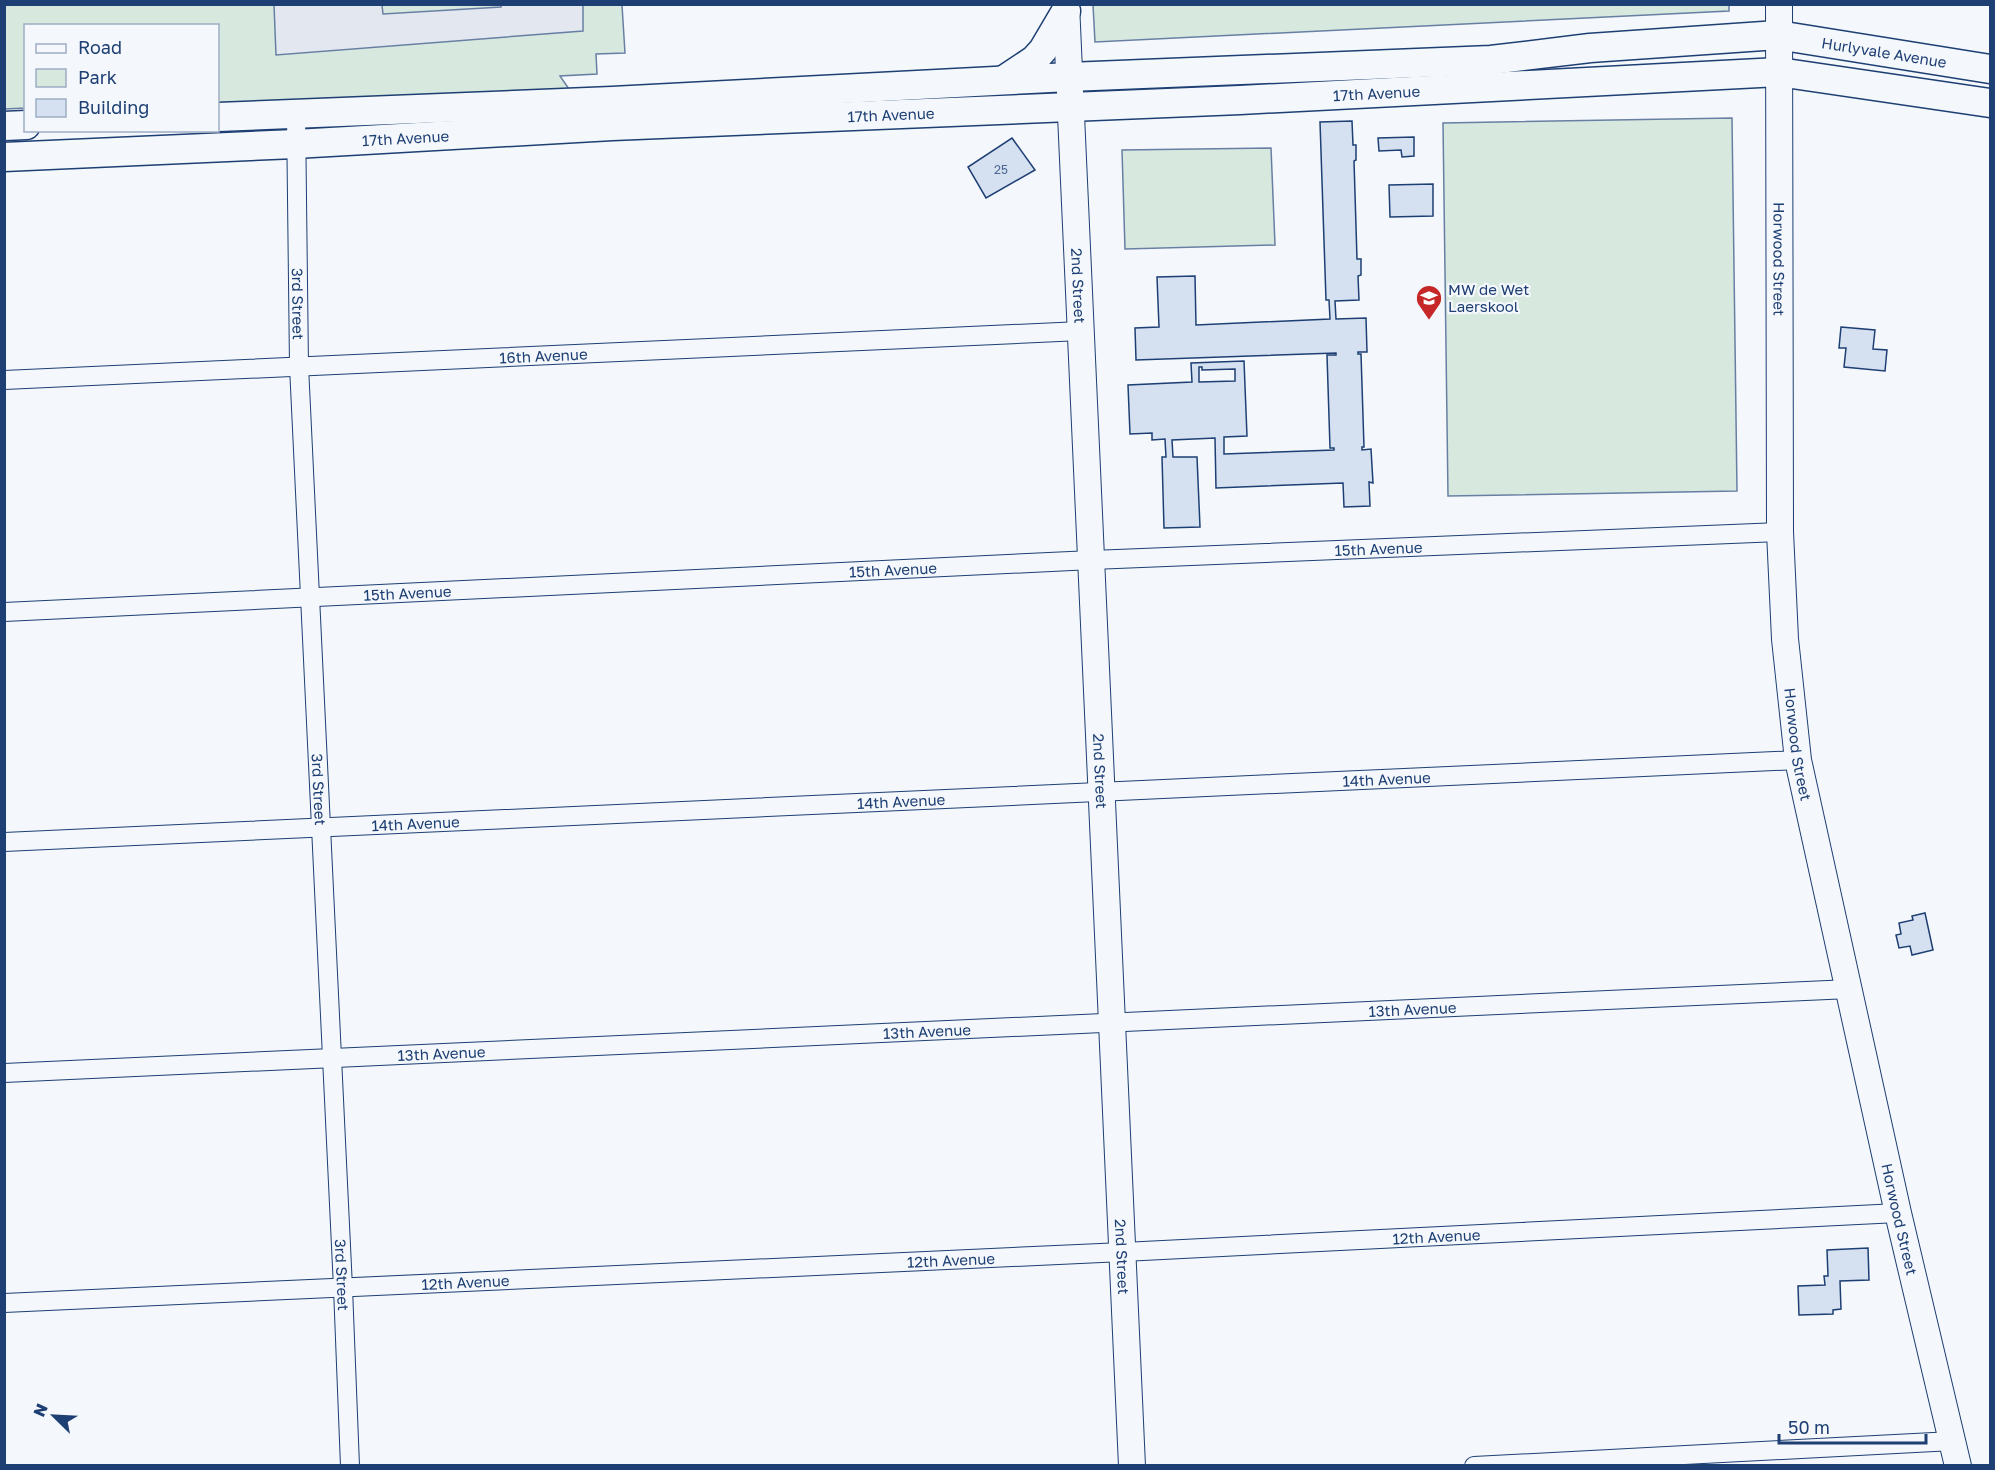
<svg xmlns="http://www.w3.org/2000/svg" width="1995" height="1470" font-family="'Golos Text',sans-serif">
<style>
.green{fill:#d7e8df;stroke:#687fa3;stroke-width:1.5}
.parking{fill:#e3e8f0;stroke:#687fa3;stroke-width:1.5}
.building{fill:#d5e0f0;stroke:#1d3f73;stroke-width:1.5;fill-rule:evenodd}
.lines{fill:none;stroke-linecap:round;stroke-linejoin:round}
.street-casing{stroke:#1d3f73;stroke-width:20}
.secondary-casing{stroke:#1d3f73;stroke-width:28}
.primary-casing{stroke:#1d3f73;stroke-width:31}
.street{stroke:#f4f7fb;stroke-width:18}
.secondary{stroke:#f4f7fb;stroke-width:26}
.primary{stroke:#f4f7fb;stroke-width:28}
.labels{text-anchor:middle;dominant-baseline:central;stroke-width:4.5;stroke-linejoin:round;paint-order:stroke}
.number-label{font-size:12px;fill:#4b6792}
.street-label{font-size:15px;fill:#1d3f73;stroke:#f4f7fb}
.poi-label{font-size:15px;fill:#1d3f73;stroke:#f4f7fb;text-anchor:start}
</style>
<rect width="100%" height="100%" fill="#f4f7fb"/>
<!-- green -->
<g class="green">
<path d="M 1729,4 L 1729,11 L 1095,42 L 1093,5 Z"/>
<path d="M 5,5 L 622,5 L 625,53 L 596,54 L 597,74 L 560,76 L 571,92 L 218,103 L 218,26 L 26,26 L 25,108 L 5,109 Z"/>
<path d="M 1732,118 L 1737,491 L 1448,496 L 1443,123 Z"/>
<path d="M 1271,148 L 1275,245 L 1125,249 L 1122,150 Z"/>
</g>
<!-- parking -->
<path class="parking" d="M 501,5 L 583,5 L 583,31 L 276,55 L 274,5 L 382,5 L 383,14 L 501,7 Z"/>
<!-- building -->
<g class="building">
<path d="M 1352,121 L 1353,145 L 1356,145 L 1356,160 L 1354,161 L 1357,259 L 1361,259 L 1361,275 L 1358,276 L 1359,300 L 1335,301 L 1336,319 L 1366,318 L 1367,352 L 1358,352 L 1358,354 L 1361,354 L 1364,447 L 1362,447 L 1362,450 L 1371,449 L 1373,483 L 1369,482 L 1370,506 L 1344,507 L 1343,483 L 1216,488 L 1215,438 L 1172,440 L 1173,457 L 1197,457 L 1200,527 L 1164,528 L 1162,457 L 1166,457 L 1165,439 L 1152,440 L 1152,433 L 1130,434 L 1128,385 L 1192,382 L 1191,363 L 1244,361 L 1247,436 L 1224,437 L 1224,454 L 1334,450 L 1334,448 L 1330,448 L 1327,355 L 1336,355 L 1336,353 L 1136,360 L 1135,328 L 1159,327 L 1157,277 L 1195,276 L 1196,325 L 1330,319 L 1329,300 L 1326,300 L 1320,122 ZM 1199,367 L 1202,367 L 1202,370 L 1235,369 L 1235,381 L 1199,382 Z"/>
<path d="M 1414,137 L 1414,156 L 1402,157 L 1401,150 L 1379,151 L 1378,138 Z"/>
<path d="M 1012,138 L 1035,170 L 986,198 L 968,167 Z"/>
<path d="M 1433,184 L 1433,216 L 1390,217 L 1389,185 Z"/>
<path d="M 1841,327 L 1875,330 L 1873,349 L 1887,350 L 1885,371 L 1844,367 L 1846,348 L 1839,348 Z"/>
<path d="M 1925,913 L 1933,950 L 1912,955 L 1910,946 L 1899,948 L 1896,935 L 1901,934 L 1899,923 L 1913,920 L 1912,916 Z"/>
<path d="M 1868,1248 L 1869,1280 L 1840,1281 L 1841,1309 L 1833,1310 L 1833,1314 L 1799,1315 L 1798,1286 L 1825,1285 L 1824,1276 L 1828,1276 L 1827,1250 Z"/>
</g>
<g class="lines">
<!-- street casing -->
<g class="street-casing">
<g id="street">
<path id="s1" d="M 296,114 L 299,366 L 343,1288 L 350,1466"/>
<path id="s2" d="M 4,380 L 1081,331"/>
<path id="s3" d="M 4,612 L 1092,560 L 1780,532"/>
<path id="s4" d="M 4,842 L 1798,760"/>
<path id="s5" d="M 4,1073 L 1850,989"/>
<path id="s6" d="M 4,1303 L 1123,1252 L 1898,1213"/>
<path d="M 1474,1466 L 1953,1441"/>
</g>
</g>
<!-- secondary casing -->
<g class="secondary-casing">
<g id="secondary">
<path id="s7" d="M 1066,4 L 1132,1466"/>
<path id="s8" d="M 1779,4 L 1780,532 L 1785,639 L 1798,760 L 1898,1213 L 1958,1466"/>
</g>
</g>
<!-- primary casing -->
<g class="primary-casing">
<g id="primary">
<path d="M 1004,80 L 1034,60 L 1043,50 L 1066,11"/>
<path id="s9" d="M 218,117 L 612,101 L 1069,77 L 1491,60 L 1590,48 L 1778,35 L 1990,69"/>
<path d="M 4,126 L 26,125"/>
<path id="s10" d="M 4,157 L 295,144 L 612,126 L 1240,100 L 1779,72 L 1990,103"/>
</g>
</g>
<!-- street -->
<use href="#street" class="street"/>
<!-- secondary -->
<use href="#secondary" class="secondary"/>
<!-- primary -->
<use href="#primary" class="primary"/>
</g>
<!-- icons -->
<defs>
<g id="school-pin" transform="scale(1.35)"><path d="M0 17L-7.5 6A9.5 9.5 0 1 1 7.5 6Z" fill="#c62828" stroke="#f4f7fb"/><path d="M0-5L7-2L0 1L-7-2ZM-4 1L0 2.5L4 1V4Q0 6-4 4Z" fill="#fff"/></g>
</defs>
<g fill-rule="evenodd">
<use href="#school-pin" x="1429" y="298"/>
</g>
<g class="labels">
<!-- number labels -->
<g class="number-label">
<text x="1001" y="169">25</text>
</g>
<!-- street labels -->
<g class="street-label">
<text stroke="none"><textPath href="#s9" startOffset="1670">Hurlyvale Avenue</textPath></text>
<text stroke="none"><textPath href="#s10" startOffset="1374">17th Avenue</textPath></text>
<text stroke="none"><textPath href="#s10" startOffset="888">17th Avenue</textPath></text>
<text stroke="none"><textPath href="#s10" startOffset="402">17th Avenue</textPath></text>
<text stroke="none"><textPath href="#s8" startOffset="255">Horwood Street</textPath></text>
<text stroke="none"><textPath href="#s7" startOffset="282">2nd Street</textPath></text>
<text stroke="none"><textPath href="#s1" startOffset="190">3rd Street</textPath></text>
<text stroke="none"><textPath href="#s2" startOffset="540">16th Avenue</textPath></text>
<text stroke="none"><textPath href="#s3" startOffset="1376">15th Avenue</textPath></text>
<text stroke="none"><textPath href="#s3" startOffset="890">15th Avenue</textPath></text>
<text stroke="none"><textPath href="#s3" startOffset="404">15th Avenue</textPath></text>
<text stroke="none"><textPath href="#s8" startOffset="741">Horwood Street</textPath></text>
<text stroke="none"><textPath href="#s7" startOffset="768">2nd Street</textPath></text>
<text stroke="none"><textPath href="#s4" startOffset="1384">14th Avenue</textPath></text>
<text stroke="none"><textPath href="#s1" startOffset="676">3rd Street</textPath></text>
<text stroke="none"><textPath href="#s4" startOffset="898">14th Avenue</textPath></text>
<text stroke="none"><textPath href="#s4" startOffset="412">14th Avenue</textPath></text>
<text stroke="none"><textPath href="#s5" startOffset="1410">13th Avenue</textPath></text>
<text stroke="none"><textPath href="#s5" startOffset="924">13th Avenue</textPath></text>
<text stroke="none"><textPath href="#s5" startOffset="438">13th Avenue</textPath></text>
<text stroke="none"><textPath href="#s8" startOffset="1227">Horwood Street</textPath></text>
<text stroke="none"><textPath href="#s6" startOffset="1434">12th Avenue</textPath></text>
<text stroke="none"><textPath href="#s7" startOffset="1254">2nd Street</textPath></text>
<text stroke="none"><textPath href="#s6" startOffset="948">12th Avenue</textPath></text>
<text stroke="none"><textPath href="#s1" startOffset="1162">3rd Street</textPath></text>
<text stroke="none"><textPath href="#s6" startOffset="462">12th Avenue</textPath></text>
</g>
<!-- poi labels -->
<g class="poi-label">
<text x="1448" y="289">MW de Wet<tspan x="1448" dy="17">Laerskool</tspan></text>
</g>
</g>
<!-- border -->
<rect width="1995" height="1470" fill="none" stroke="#1d3f73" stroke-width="12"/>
<!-- legend -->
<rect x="24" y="24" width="195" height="108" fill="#f4f7fb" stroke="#9eadc5" stroke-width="1.5"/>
<rect x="36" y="44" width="30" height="9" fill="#f4f7fb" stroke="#9eadc5" stroke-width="1.5"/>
<text x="78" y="54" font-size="18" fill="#1d3f73">Road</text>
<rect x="36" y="69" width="30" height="18" fill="#d7e8df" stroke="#9eadc5" stroke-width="1.5"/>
<text x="78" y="84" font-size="18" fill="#1d3f73">Park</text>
<rect x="36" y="99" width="30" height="18" fill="#d5e0f0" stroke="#9eadc5" stroke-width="1.5"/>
<text x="78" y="114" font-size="18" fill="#1d3f73">Building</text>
<!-- north arrow -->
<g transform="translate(54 1416) rotate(294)" stroke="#f4f7fb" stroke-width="4.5" paint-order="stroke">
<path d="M0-4.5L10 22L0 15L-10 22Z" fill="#1d3f73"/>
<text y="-9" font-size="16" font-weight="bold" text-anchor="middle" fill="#1d3f73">N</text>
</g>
<!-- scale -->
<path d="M1779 1434v9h147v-9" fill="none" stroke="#1d3f73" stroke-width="3"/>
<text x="1788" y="1434" font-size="18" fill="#1d3f73" stroke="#f4f7fb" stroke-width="4.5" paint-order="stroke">50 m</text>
</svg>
